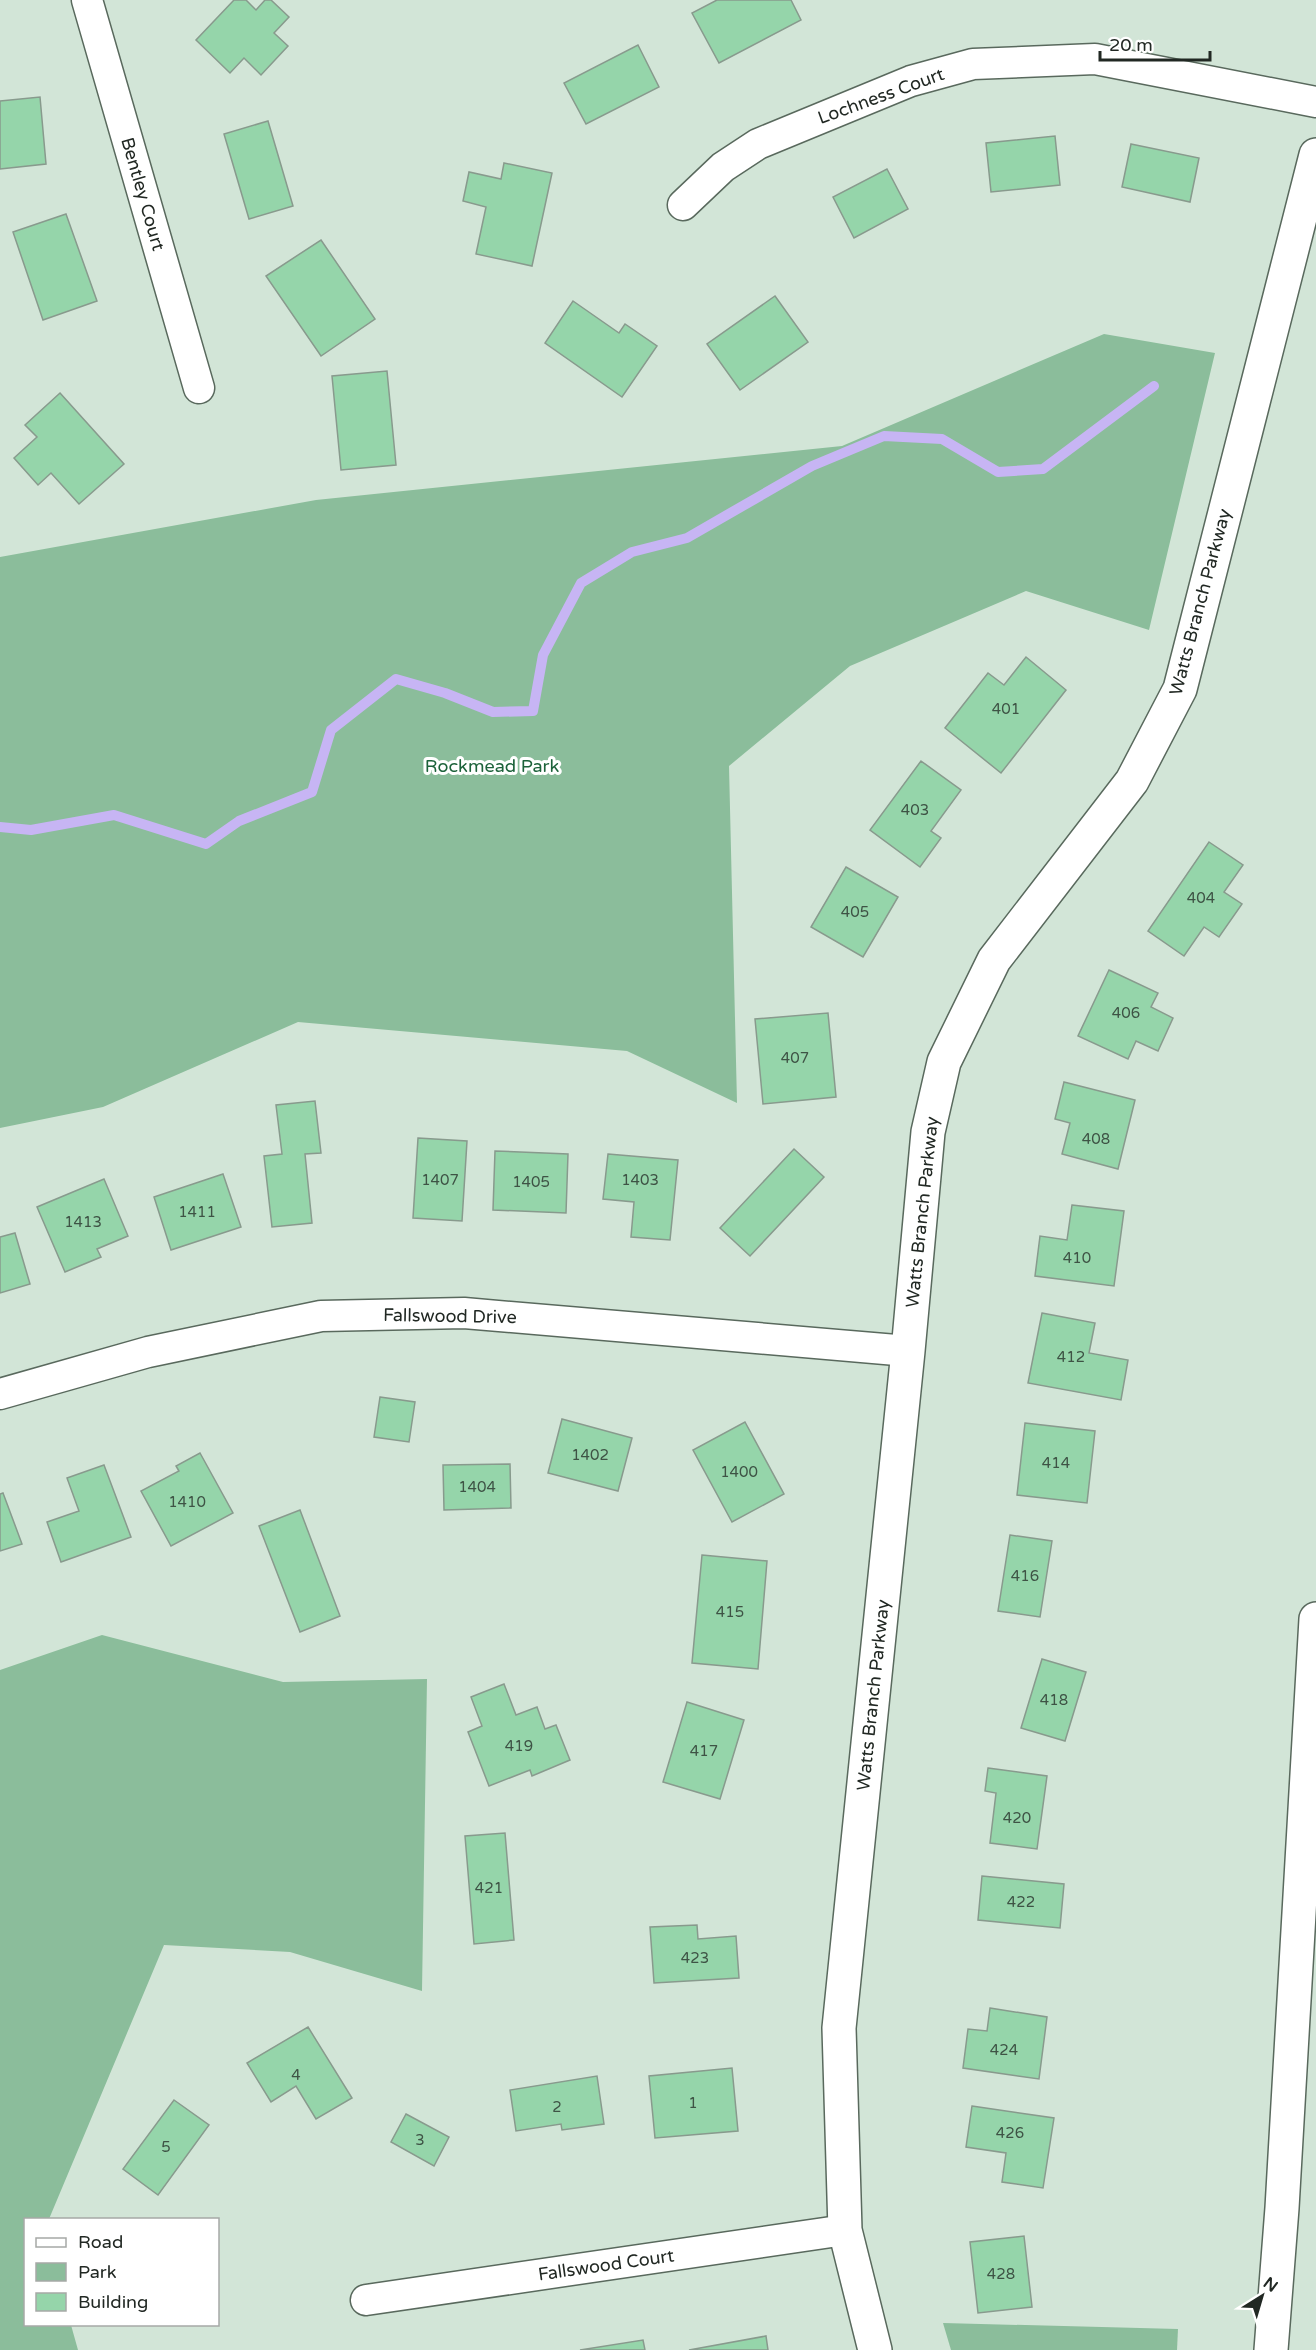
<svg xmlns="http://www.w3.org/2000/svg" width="1316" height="2350" font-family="'Varela Round',sans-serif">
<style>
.green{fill:#8bbd9b}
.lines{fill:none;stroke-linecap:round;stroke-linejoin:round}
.stream{stroke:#c7b5f4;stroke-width:10}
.building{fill:#95d5aa;stroke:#889a8d;stroke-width:1.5}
.minor-casing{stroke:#59695d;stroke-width:33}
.tertiary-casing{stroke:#59695d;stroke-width:36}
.motorway-casing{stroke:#59695d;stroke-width:36}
.minor{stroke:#fff;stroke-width:30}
.tertiary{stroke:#fff;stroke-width:33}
.motorway{stroke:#fff;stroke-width:33}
.labels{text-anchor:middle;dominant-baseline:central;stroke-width:6;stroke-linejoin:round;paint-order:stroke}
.number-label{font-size:15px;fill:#3e5345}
.street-label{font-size:18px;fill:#212823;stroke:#fff}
.park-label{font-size:18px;fill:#1c623a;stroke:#fff}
</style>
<rect width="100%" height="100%" fill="#d2e5d7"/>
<!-- green -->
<g class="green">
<path d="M 1104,334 L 1215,353 L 1149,630 L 1026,591 L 850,666 L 729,766 L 737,1103 L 627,1051 L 298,1022 L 103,1107 L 0,1128 L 0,557 L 316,500 L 842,446 Z"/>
<path d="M 102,1635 L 283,1682 L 427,1679 L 422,1991 L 290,1952 L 164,1945 L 49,2219 L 26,2220 L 26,2324 L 71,2325 L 78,2350 L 0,2350 L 0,1670 Z"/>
<path d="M 943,2323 L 1178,2329 L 1177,2350 L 951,2350 Z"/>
</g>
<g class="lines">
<!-- stream -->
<path class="stream" d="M 0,827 L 31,830 L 114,815 L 206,844 L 239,821 L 312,792 L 331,730 L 396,679 L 445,693 L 493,712 L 533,711 L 543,655 L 581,583 L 632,552 L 687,538 L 812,466 L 884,436 L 942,439 L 998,472 L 1043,469 L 1154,386"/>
</g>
<!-- building -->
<g class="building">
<path d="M 234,0 L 246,0 L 256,10 L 265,0 L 271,0 L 289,17 L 274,33 L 288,46 L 261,75 L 244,58 L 230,73 L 196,40 Z"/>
<path d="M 717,0 L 791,0 L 801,20 L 719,63 L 692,13 Z"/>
<path d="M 638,45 L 659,87 L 586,124 L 564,83 Z"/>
<path d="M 40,97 L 46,164 L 0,169 L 0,101 Z"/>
<path d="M 268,121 L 293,206 L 249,219 L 224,134 Z"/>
<path d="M 1055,136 L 1060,185 L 991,192 L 986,143 Z"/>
<path d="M 1131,144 L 1199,158 L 1190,202 L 1122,187 Z"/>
<path d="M 504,163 L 552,173 L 532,266 L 476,254 L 486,207 L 463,201 L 469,172 L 501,179 Z"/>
<path d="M 887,169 L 908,209 L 854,238 L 833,197 Z"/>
<path d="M 66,214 L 97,301 L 43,320 L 13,232 Z"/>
<path d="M 321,240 L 375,319 L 321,356 L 266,276 Z"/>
<path d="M 775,296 L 808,342 L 740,390 L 707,344 Z"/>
<path d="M 573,301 L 619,333 L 625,324 L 657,346 L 622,397 L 545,343 Z"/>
<path d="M 387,371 L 396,465 L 341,470 L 332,376 Z"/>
<path d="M 60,393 L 124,464 L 79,504 L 51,473 L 38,485 L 14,458 L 37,437 L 25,425 Z"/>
<path d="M 1026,657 L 1066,690 L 1001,773 L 945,728 L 988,673 L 1004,685 Z"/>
<path d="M 921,761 L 961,790 L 931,831 L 941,838 L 920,867 L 870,830 Z"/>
<path d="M 1209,842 L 1243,865 L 1224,892 L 1242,904 L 1219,937 L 1204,927 L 1184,956 L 1148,931 Z"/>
<path d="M 846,867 L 898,897 L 863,957 L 811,927 Z"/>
<path d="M 1109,970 L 1158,993 L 1151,1007 L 1173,1018 L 1158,1051 L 1136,1041 L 1128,1059 L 1078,1036 Z"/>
<path d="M 828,1013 L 836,1097 L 763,1104 L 755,1019 Z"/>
<path d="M 1064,1082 L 1135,1100 L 1118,1169 L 1062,1154 L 1070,1123 L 1055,1119 Z"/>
<path d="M 315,1101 L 321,1153 L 305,1154 L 312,1223 L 272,1227 L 264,1156 L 282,1154 L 276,1105 Z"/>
<path d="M 418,1138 L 467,1141 L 462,1221 L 413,1218 Z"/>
<path d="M 794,1149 L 824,1177 L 750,1256 L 720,1228 Z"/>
<path d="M 495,1151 L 568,1154 L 566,1213 L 493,1210 Z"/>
<path d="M 608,1154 L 678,1160 L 670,1240 L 631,1237 L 634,1202 L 603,1199 Z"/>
<path d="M 223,1174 L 241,1227 L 171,1250 L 154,1197 Z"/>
<path d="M 104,1179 L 128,1236 L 97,1249 L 101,1257 L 65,1272 L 37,1207 Z"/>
<path d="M 1072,1205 L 1124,1211 L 1114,1286 L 1035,1276 L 1040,1236 L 1067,1240 Z"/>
<path d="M 15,1233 L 30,1284 L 0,1293 L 0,1237 Z"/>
<path d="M 1042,1313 L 1095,1323 L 1089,1353 L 1128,1360 L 1121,1400 L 1028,1383 Z"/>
<path d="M 380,1397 L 415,1402 L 409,1442 L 374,1437 Z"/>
<path d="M 562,1419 L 632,1438 L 618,1491 L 548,1473 Z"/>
<path d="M 745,1422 L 784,1494 L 732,1522 L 693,1450 Z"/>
<path d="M 1025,1423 L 1095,1431 L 1087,1503 L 1017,1495 Z"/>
<path d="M 200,1453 L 233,1513 L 171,1546 L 141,1491 L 179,1471 L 176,1466 Z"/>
<path d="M 510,1464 L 511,1508 L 444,1510 L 443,1465 Z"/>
<path d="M 104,1465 L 131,1537 L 61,1562 L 47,1522 L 79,1511 L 67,1478 Z"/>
<path d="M 3,1493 L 22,1544 L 0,1551 L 0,1494 Z"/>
<path d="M 300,1510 L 340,1616 L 300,1632 L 259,1526 Z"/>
<path d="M 1010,1535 L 1052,1541 L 1040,1617 L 998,1611 Z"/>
<path d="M 702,1555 L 767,1561 L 758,1669 L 692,1663 Z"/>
<path d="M 1042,1659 L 1086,1672 L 1065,1741 L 1021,1728 Z"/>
<path d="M 504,1684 L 516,1715 L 537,1707 L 545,1729 L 556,1725 L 570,1760 L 532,1776 L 530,1770 L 489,1786 L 468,1732 L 482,1726 L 471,1697 Z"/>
<path d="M 687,1702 L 744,1720 L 720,1799 L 663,1782 Z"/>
<path d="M 988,1768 L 1047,1776 L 1037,1849 L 990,1843 L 996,1793 L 985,1791 Z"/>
<path d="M 505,1833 L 514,1940 L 474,1944 L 465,1836 Z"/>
<path d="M 982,1876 L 1064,1884 L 1060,1928 L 978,1920 Z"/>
<path d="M 697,1925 L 698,1939 L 736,1936 L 739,1978 L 654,1983 L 650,1927 Z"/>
<path d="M 990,2008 L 1047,2017 L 1039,2079 L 963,2068 L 968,2029 L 987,2031 Z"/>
<path d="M 308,2027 L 352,2098 L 316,2119 L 296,2086 L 271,2102 L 247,2063 Z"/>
<path d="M 732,2068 L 738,2131 L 655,2138 L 649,2076 Z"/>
<path d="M 597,2076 L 604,2124 L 562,2130 L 561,2124 L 516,2131 L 510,2090 Z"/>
<path d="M 174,2100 L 209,2125 L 158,2195 L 123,2169 Z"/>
<path d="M 972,2106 L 1054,2118 L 1043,2188 L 1002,2182 L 1006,2153 L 966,2147 Z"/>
<path d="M 406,2114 L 449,2137 L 434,2166 L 391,2142 Z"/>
<path d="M 1024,2236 L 1032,2307 L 978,2313 L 970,2242 Z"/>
<path d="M 766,2336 L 768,2350 L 689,2350 Z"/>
<path d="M 643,2340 L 645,2350 L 580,2350 Z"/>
</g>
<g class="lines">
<!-- minor casing -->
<g class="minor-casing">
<g id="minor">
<path d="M 87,0 L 199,388"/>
<path d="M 683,205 L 723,167 L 758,144 L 911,81 L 973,64 L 1095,59 L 1316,102"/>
<path d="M 0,1394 L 148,1352 L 321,1316 L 464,1313 L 908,1351"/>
<path d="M 366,2300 L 845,2230"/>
</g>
</g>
<!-- tertiary casing -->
<g class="tertiary-casing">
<path id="tertiary" d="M 875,2350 L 845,2230 L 839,2028 L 908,1351 L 928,1132 L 944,1062 L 994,960 L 1132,781 L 1180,689 L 1316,155"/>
</g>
<!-- motorway casing -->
<g class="motorway-casing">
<path id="motorway" d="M 1271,2350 L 1282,2208 L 1316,1619"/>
</g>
<!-- minor -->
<use href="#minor" class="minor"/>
<!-- tertiary -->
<use href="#tertiary" class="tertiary"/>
<!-- motorway -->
<use href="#motorway" class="motorway"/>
</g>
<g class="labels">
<!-- number labels -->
<g class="number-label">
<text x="1006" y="709">401</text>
<text x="915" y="810">403</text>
<text x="1201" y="898">404</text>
<text x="855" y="912">405</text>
<text x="1126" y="1013">406</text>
<text x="795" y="1058">407</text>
<text x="1096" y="1139">408</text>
<text x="440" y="1180">1407</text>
<text x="640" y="1180">1403</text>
<text x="531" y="1182">1405</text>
<text x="197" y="1212">1411</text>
<text x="83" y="1222">1413</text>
<text x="1077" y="1258">410</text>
<text x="1071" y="1357">412</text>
<text x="590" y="1455">1402</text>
<text x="1056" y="1463">414</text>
<text x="739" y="1472">1400</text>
<text x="477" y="1487">1404</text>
<text x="187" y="1502">1410</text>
<text x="1025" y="1576">416</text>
<text x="730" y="1612">415</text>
<text x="1054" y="1700">418</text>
<text x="519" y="1746">419</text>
<text x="704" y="1751">417</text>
<text x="1017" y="1818">420</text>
<text x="489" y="1888">421</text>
<text x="1021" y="1902">422</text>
<text x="695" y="1958">423</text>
<text x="1004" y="2050">424</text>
<text x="296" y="2075">4</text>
<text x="693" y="2103">1</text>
<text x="557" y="2107">2</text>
<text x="1010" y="2133">426</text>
<text x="420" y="2140">3</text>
<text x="166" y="2147">5</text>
<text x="1001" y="2274">428</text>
</g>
<!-- street labels -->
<g class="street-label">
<text transform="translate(881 96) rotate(-20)">Lochness Court</text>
<text transform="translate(143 194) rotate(74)">Bentley Court</text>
<text transform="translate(1200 602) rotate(-75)">Watts Branch Parkway</text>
<text transform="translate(922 1212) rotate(-84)">Watts Branch Parkway</text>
<text transform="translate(450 1316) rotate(1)">Fallswood Drive</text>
<text transform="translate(873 1695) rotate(-84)">Watts Branch Parkway</text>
<text transform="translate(606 2265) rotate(-8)">Fallswood Court</text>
</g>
<!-- park labels -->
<g class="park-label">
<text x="492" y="766">Rockmead Park</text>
</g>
</g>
<!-- legend -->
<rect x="24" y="2218" width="195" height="108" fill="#ffffff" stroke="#a6a9a7" stroke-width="1.5"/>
<rect x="36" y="2238" width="30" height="9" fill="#ffffff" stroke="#a6a9a7" stroke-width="1.5"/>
<text x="78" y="2248" font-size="18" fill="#212823">Road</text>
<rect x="36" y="2263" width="30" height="18" fill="#8bbd9b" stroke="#a6a9a7" stroke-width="1.5"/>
<text x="78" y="2278" font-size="18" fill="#212823">Park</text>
<rect x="36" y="2293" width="30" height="18" fill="#95d5aa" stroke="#a6a9a7" stroke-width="1.5"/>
<text x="78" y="2308" font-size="18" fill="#212823">Building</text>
<!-- north arrow -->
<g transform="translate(1262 2296) rotate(37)" stroke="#ffffff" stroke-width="4.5" paint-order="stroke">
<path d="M0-4.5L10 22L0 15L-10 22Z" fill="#212823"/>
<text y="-9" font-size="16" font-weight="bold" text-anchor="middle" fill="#212823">N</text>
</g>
<!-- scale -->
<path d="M1100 51v9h110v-9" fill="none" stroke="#212823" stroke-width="3"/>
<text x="1109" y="51" font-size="18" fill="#212823" stroke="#ffffff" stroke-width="4.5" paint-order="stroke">20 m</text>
</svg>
